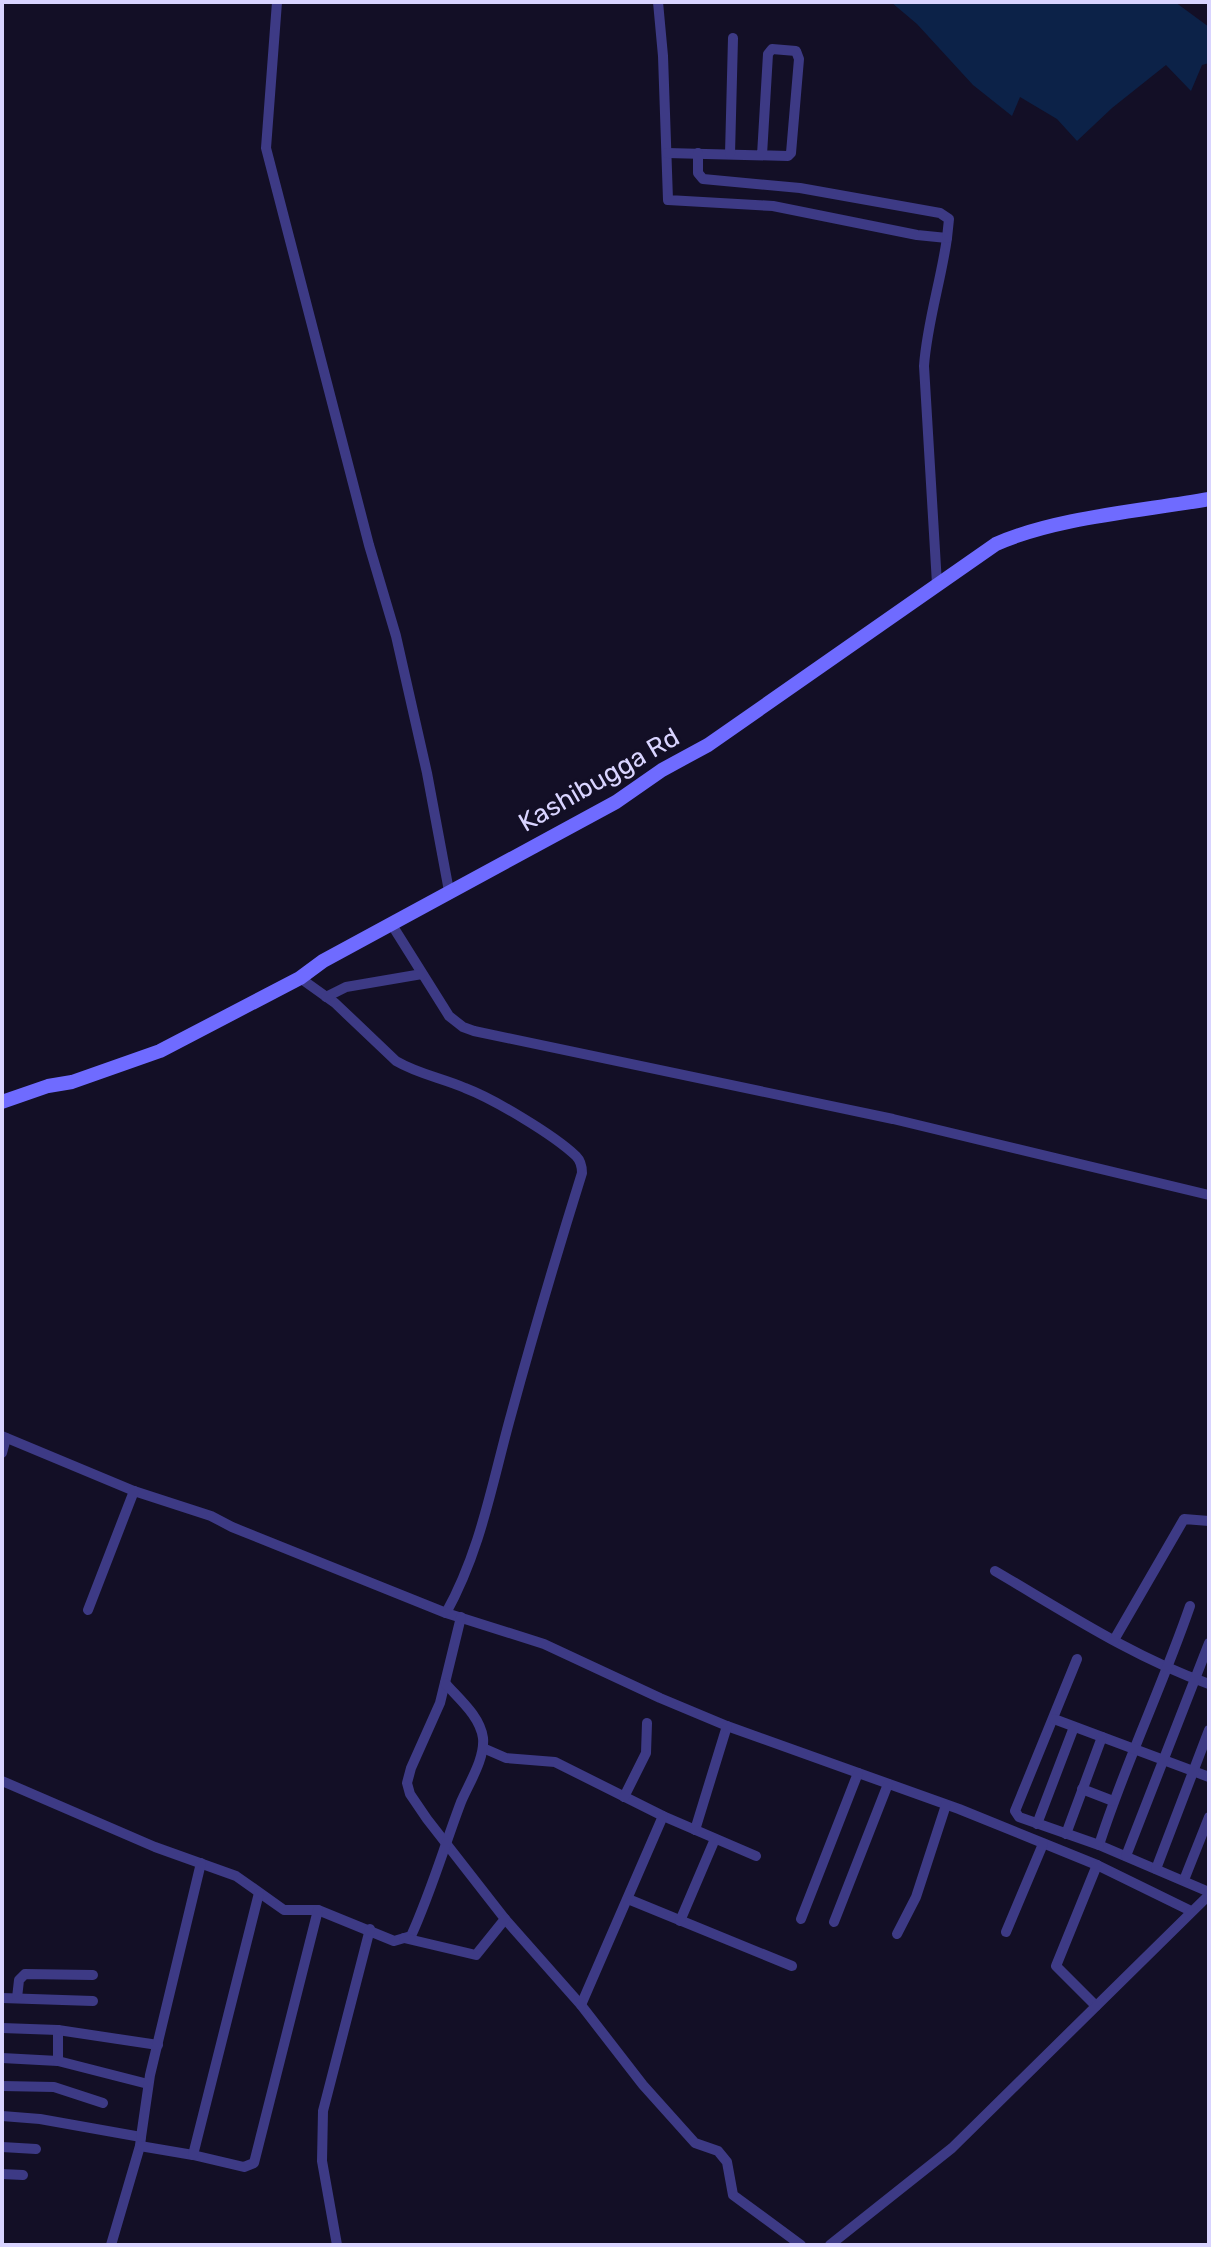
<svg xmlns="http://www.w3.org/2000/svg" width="1211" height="2247" font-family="Rubik,sans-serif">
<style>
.water{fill:#0c2248}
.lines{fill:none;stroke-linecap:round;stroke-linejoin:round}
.street{stroke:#3d3a85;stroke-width:10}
.secondary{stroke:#6f6bff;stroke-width:14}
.labels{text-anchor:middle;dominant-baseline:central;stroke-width:6;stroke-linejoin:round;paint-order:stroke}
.street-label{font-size:26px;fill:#d9d4ff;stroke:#130f26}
</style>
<rect width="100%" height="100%" fill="#130f26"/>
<!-- water -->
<path class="water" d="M 891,2 L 1175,2 L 1209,27 L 1209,63 L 1202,65 L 1191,91 L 1166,65 L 1112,108 L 1077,141 L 1057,119 L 1020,97 L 1012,116 L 973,85 L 917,24 Z"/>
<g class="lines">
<!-- street -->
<g class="street">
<path d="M 277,2 L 266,148 L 369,545 L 396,636 L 427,773 L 449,891"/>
<path d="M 658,2 L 663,56 L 668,200 L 773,206 L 917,235 L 947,238 C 941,281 927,323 924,366 L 937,584"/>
<path d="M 667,153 L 788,156 L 791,153 L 799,59 L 796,51 L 772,49 L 768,54 L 762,155"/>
<path d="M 698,153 L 698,173 L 703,179 L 800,188 L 940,213 L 949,219 L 947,238"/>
<path d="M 730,154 L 733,38"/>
<path d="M 392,925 L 449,1016 L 463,1027 L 474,1031 L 893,1119 L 1209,1195"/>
<path d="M 300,978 L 335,1003 L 396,1061 C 418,1074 442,1078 465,1088 C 494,1099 554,1135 576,1156 C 581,1161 582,1166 582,1173 C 557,1253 533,1334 511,1415 C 492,1483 481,1550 446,1613"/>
<path d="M 326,997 L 346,987 L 422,974"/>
<path d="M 2,1436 L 134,1491 L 211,1516 L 232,1527 L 446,1613 L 544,1644 L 660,1698 L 727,1726 L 959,1809 L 1097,1865 L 1191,1911"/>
<path d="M 2,1453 L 6,1438"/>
<path d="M 995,1571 C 1065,1612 1133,1657 1209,1684"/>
<path d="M 1190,1606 C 1162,1687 1125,1764 1099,1845 L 1209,1892"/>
<path d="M 88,1610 L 134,1491"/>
<path d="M 461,1617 L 440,1703 L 411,1768 L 407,1783 L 410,1794 L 427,1819 L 505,1919 L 581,2005 L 643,2085 L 695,2143 L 718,2151 L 727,2162 L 733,2195 L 801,2245"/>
<path d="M 1114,1640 L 1184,1519 L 1209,1521"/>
<path d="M 1077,1659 L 1015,1811 L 1019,1817 L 1099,1845"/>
<path d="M 1054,1719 L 1209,1777"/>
<path d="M 483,1748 L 506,1758 L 555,1762 L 663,1816 L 756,1856"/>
<path d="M 2,1781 L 155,1847 L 236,1876 L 284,1910 L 318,1910 L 394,1941 L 411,1936 C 431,1892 444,1847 461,1802 C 469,1783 485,1759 483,1738 C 480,1716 459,1699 445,1683"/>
<path d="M 1082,1789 L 1113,1801"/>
<path d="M 624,1797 L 646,1753 L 647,1723"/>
<path d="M 1037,1824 L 1074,1727"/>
<path d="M 695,1830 L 727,1726"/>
<path d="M 1066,1834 L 1102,1737"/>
<path d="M 1126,1856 L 1209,1643"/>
<path d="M 1156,1869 L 1209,1730"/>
<path d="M 1184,1880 L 1209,1817"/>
<path d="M 628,1899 L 792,1966"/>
<path d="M 801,1919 L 858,1773"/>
<path d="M 680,1921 L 715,1839"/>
<path d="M 834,1922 L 888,1784"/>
<path d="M 1006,1932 L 1043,1844"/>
<path d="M 897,1934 L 916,1897 L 946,1805"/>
<path d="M 404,1938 L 476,1955 L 505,1919"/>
<path d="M 2,1998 L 93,2001"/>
<path d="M 17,1998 L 19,1980 L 25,1974 L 93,1975"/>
<path d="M 581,2005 L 663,1816"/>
<path d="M 1096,2006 L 1056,1966 L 1097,1865"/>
<path d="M 2,2028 L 58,2030 L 158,2045"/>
<path d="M 2,2058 L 58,2061 L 148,2084"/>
<path d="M 58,2061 L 58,2030"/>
<path d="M 2,2086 L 54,2087 L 103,2103"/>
<path d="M 2,2116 L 40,2119 L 141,2137 L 140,2146 L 111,2245"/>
<path d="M 141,2137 L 150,2075 L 201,1863"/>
<path d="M 140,2146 L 193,2155 L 244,2167 L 254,2163 L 318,1910"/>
<path d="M 2,2147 L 36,2149"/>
<path d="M 193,2155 L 259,1893"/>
<path d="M 2,2174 L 23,2175"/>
<path d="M 337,2245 L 322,2161 L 323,2111 L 370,1929"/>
<path d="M 830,2245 L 952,2148 L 1209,1895"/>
</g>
<!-- secondary -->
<path class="secondary" d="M 2,1102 L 48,1086 L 72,1082 L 160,1051 L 300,978 L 323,961 L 616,802 L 662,770 L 708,745 L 996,544 C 1057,517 1143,511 1209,499"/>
</g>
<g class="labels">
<!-- street labels -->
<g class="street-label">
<text transform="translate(599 780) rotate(-30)">Kashibugga Rd</text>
</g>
</g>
<!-- border -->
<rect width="1211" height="2247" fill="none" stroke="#d9d4ff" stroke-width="8"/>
</svg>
